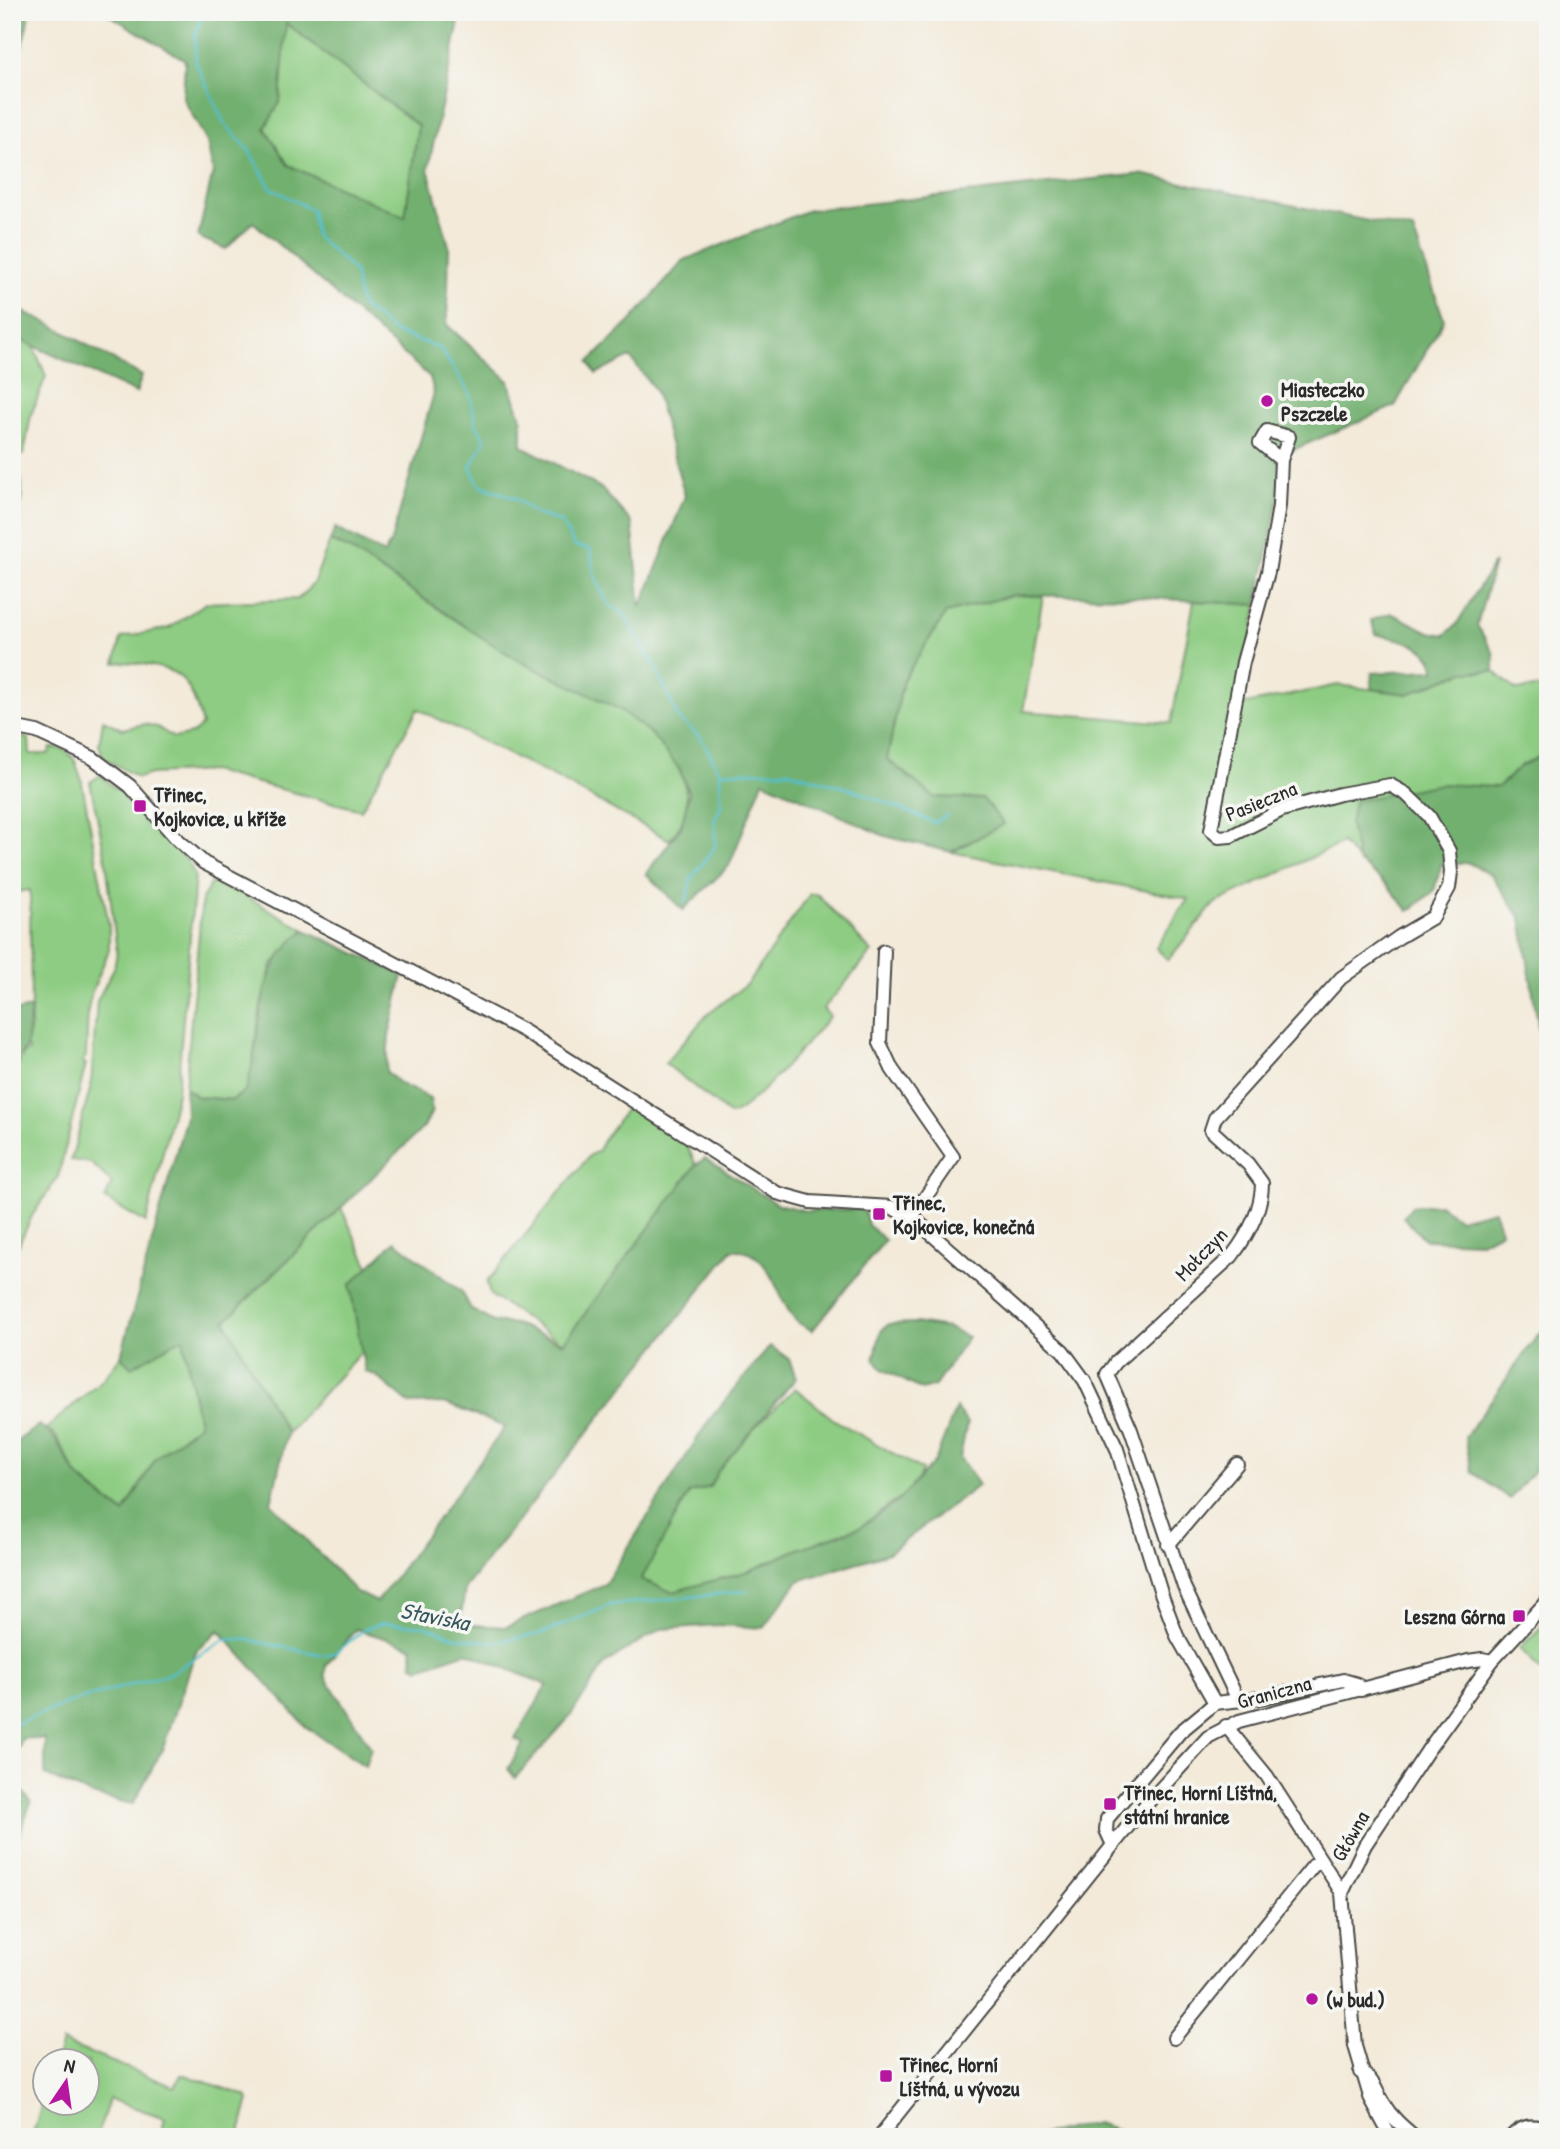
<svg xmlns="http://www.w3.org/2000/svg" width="1560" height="2149" font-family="'Patrick Hand',sans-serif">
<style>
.green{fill:#8dcc82;stroke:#5c7c56;stroke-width:2}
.forest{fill:#72b070;stroke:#4e6e4e;stroke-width:2;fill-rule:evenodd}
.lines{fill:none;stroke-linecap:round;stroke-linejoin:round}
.stream{stroke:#53bfce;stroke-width:2.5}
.minor-casing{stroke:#494845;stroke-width:16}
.minor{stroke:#fff;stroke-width:12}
.poi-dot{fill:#b5179e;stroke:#f6f6f2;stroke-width:2.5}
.labels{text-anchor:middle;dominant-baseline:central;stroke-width:7;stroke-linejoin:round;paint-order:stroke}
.poi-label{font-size:21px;font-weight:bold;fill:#2b2b2b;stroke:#f6f6f2;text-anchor:start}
.street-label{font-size:21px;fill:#2b2b2b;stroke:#f6f6f2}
.water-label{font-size:23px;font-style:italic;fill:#37575c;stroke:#f6f6f2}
</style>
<rect width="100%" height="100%" fill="#f6f6f2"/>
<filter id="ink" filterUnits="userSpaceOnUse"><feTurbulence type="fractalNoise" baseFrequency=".0143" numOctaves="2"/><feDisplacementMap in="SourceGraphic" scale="14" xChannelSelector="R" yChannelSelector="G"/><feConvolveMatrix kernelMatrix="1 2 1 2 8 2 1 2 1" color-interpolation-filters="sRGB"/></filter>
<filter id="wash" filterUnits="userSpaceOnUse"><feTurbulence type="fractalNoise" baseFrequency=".00686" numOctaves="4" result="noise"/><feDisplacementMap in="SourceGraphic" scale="28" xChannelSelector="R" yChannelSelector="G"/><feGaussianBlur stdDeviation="1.57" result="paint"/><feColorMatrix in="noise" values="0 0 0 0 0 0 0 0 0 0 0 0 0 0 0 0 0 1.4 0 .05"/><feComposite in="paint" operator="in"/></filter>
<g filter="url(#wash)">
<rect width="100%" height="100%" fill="#f3ead9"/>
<!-- green -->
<g class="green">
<path d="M 285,23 L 419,126 L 405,218 L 288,165 L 265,128 L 280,102 Z"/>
<path d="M 12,336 L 33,345 L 46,376 L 31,415 L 24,454 L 14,459 C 24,478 26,506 12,523 Z"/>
<path d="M 330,541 L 350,550 C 405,587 460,624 516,659 C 553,681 596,691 631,716 C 671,745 710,797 669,840 L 556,778 L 418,709 L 361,810 L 211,771 L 151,774 L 138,778 L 103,757 L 99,745 L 103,720 L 122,729 L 145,724 L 157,727 L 174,738 L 192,734 L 202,725 C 199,712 191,685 179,676 C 168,667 129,660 115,663 L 121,638 L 169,628 L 206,603 L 298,599 L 313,584 Z"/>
<path d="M 1013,595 L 1043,596 L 1023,711 L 1171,723 L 1194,601 L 1257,605 L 1241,705 L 1338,685 L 1408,694 L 1464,672 L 1494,671 L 1516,690 L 1548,687 L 1548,753 L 1522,765 L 1498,788 L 1440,784 L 1350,824 L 1358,861 L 1342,843 L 1215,903 L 1168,960 L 1156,948 L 1188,899 L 952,852 L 1004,824 L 983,799 L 934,797 L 887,759 L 903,680 L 946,613 Z"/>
<path d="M 12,733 L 29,739 L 30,754 L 48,754 L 51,748 C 62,746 70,753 75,761 L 81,778 L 109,925 L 109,950 L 91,994 L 88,1010 L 86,1056 L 82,1062 L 86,1064 L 58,1177 L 32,1216 L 12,1259 L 12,1056 L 15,1054 L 18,1058 L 15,1071 L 25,1051 L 29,1051 L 26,1045 L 31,1026 L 30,890 L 12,893 Z"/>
<path d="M 101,775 L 115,789 L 121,790 L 146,823 L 188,861 L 195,876 L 177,1093 L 146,1223 L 105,1199 L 112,1183 L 91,1163 L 71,1160 L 91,1086 L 97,1001 L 114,968 L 117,953 L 106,860 L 90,782 Z"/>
<path d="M 214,878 L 305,930 L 272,965 L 261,1004 L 251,1074 L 246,1090 L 233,1100 L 197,1097 L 185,1088 L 202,899 Z"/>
<path d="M 810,894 L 817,894 L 872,952 L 823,1009 L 830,1016 C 814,1034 749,1113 730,1115 L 665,1063 L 707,1015 L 748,983 Z"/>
<path d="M 628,1106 L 634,1107 L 645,1119 L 657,1121 L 684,1139 L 696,1165 L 563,1343 L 490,1295 L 487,1282 L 590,1155 L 598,1151 L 602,1142 Z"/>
<path d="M 341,1208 L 369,1267 L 350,1285 L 362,1351 L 287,1433 L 225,1321 Z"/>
<path d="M 183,1338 L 199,1424 L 156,1458 L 124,1513 L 78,1477 L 55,1435 L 46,1429 L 103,1379 L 121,1356 L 131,1367 Z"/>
<path d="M 795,1388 L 833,1419 L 922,1470 L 916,1486 L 860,1527 L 796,1550 L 749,1571 L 672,1593 L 641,1579 L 689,1493 L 710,1487 C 722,1450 769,1417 795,1388 Z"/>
<path d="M 1548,1620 L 1548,1679 L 1520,1648 Z"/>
<path d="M 62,2042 L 175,2087 L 181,2075 L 185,2075 L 247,2096 L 249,2099 L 239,2137 L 159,2137 L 165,2118 L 109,2099 L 97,2137 L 46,2137 L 33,2133 L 45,2094 L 46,2104 L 88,2104 L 88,2062 L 56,2061 Z"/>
</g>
<!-- forest -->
<g class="forest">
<path d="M 18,12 L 30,12 L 12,89 L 12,35 Z"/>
<path d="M 104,12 L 461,12 L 428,169 L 449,246 L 447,325 L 509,381 L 522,421 L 522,446 L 601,488 L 632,523 L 641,607 L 685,496 L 655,390 L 630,357 L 596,374 L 589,362 L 631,321 L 684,260 L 809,210 L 1140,174 L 1413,230 L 1444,320 L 1395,406 L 1288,452 L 1257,605 L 1137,597 L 1013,595 L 946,613 L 903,680 L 887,759 L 934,797 L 983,799 L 1004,824 L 951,852 L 885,836 L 763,781 L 729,866 L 683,910 L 646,874 L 681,827 L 689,793 L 680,770 L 652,735 L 619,709 L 522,662 L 489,642 L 350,550 L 330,541 L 335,528 L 384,554 L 391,541 L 434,393 L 430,377 L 253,222 L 226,249 L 198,237 L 213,172 L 207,142 L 183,98 L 185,60 ZM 286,23 L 418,126 L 405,217 L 288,165 L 265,128 L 280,102 Z"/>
<path d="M 12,307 L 48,323 L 142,376 L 136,393 L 12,336 Z"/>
<path d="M 1494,563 L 1477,625 L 1494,654 L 1494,671 L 1464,672 L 1408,694 L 1371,689 L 1372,673 L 1435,670 C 1429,641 1401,641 1376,634 L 1371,620 L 1391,613 L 1429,632 L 1445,635 L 1456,625 Z"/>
<path d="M 1548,753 L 1548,1048 L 1542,1050 L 1521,918 L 1491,875 L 1469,863 L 1442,863 L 1434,891 L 1409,911 L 1387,885 L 1358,861 L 1350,824 L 1354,801 L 1440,784 L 1498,787 L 1522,765 Z"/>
<path d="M 305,930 L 403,975 L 389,1036 L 386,1071 L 400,1084 L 430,1098 L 432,1111 L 424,1127 L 225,1321 L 287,1433 L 271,1503 L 356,1592 L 377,1602 L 505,1427 L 444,1403 L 410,1404 L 375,1375 L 365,1372 L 350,1285 L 395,1241 L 462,1292 L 471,1309 L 493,1322 L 515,1324 L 563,1343 L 696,1165 L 705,1158 L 777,1204 L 807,1211 L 864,1209 L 868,1225 L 885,1240 L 812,1331 C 807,1327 798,1324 794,1319 C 776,1296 770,1247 732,1250 L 465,1588 L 460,1624 L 506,1627 L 605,1584 L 709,1420 L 770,1346 L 789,1359 L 796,1378 L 718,1471 L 710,1487 L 689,1493 L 641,1580 L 672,1592 L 749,1571 L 796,1550 L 860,1527 L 897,1502 L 935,1461 L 956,1408 L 967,1423 L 960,1458 L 979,1485 L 888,1553 L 798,1581 L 763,1628 L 719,1625 L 661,1629 L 621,1653 L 605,1664 L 569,1718 L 515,1778 L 508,1769 L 523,1743 L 515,1739 L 547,1685 L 466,1652 L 420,1668 L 413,1665 L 412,1647 L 356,1629 L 326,1665 L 325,1676 L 371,1748 L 365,1766 L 306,1727 L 219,1630 L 196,1651 L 163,1748 L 133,1804 L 92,1795 L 45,1775 L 45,1739 L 23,1738 L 12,1764 L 12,1445 L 39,1425 C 64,1440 62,1459 80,1478 C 92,1491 110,1502 124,1513 L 156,1458 L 199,1424 L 183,1338 L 131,1367 L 121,1356 L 186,1116 L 185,1088 L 197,1097 L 233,1100 L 246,1090 C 265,1032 250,970 305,930 Z"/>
<path d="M 31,1008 L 26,1047 L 18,1058 L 12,1056 L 12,1012 Z"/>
<path d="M 1439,1204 L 1459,1219 L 1494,1210 L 1501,1231 L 1481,1242 L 1425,1240 L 1403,1217 L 1412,1206 Z"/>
<path d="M 915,1323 L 948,1328 L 968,1337 L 935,1386 L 922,1390 L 882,1369 L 874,1359 L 881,1331 L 889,1324 Z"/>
<path d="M 1548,1326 L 1548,1454 L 1510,1499 L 1472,1472 L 1465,1437 L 1537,1336 Z"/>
<path d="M 12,1778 L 31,1802 L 12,1855 Z"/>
<path d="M 1097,2123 L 1139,2137 L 1030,2137 Z"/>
</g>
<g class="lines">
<!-- stream -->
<g class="stream">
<path d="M 193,12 L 201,19 L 195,37 L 196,63 L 224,123 L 248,149 L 271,188 L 312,210 L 315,235 L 354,271 L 361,305 L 394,332 L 440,348 L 470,394 L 476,423 L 485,441 L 470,467 L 479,485 L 515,498 L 536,514 L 561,522 L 575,546 L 590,549 L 594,574 L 608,604 L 623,613 L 655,666 L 678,718 L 701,738 L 720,772 L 788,771 L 857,791 L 935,823 L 947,815"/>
<path d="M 686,902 L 691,879 L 715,847 L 715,819 L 721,806 L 720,772"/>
<path d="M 12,1725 L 68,1703 L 171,1673 L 224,1640 L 243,1639 L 324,1655 L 335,1653 L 365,1629 L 383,1623 L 425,1626 L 458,1638 L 496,1642 L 540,1634 L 611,1605 L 747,1591"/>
</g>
</g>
</g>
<g filter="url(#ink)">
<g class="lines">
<!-- minor casing -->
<g class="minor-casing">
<g id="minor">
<path d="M 12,727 L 37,732 L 93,758 L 130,786 L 177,839 L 204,863 L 524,1031 L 777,1193 L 810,1202 L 891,1207 L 918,1222 L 1063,1351 L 1085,1381 L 1117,1449 L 1161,1593 L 1177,1636 L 1215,1703"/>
<path d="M 884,951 L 880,1043 L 892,1069 L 953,1157 L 911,1218"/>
<path d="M 1168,1545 L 1237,1464"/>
<path d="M 1238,1700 L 1184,1587 L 1131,1430 L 1107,1374 L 1116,1362 L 1232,1256 C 1248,1235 1262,1209 1262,1183 L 1248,1164 L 1211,1130 L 1215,1118 L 1341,978 L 1399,937 L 1433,917 L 1449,888 L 1451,872 L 1449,851 L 1429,816 L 1406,794 L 1390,785 L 1340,794 L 1282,810 L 1231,836 L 1219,837 L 1211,830 L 1243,662 L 1268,572 L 1279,506 L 1281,460 L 1289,437 L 1267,431 L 1260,443 L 1281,460"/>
<path d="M 1226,1726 L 1267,1776 L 1342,1893"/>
<path d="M 1113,1845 L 1106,1830 L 1107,1819 L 1180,1732 L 1215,1703 L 1260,1698 L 1343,1680 L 1357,1684 L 1361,1690"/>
<path d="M 1174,2038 L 1313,1866 L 1320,1861"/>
<path d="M 1360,2072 C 1375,2080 1375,2090 1383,2103 C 1391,2117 1403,2127 1415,2137"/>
<path d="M 879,2137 L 1142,1809 L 1208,1737 L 1239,1721 L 1468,1661 L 1482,1659 L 1492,1661"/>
<path d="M 1391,2137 L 1371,2100 L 1355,2046 L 1342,1893 L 1365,1845 L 1428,1750 L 1492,1661 L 1548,1600"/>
<path d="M 1511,2137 C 1522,2125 1533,2123 1548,2131"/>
</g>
</g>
<!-- minor -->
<use href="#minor" class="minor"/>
</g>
</g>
<!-- markers -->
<g class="poi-dot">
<circle cx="1267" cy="401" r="7"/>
<rect x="133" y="799" width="14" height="14" rx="3.5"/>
<rect x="872" y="1207" width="14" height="14" rx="3.5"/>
<rect x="1512" y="1609" width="14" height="14" rx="3.5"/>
<rect x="1103" y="1797" width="14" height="14" rx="3.5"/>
<circle cx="1312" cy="1999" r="7"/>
<rect x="879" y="2069" width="14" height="14" rx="3.5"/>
</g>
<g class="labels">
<!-- poi labels -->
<g class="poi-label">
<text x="1281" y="389">Miasteczko<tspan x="1281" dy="24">Pszczele</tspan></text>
<text x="154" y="794">Třinec,<tspan x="154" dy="24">Kojkovice, u kříže</tspan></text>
<text x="893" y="1202">Třinec,<tspan x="893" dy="24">Kojkovice, konečná</tspan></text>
<text x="1505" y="1616" text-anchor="end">Leszna Górna</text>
<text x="1124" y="1792">Třinec, Horní Líštná,<tspan x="1124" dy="24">státní hranice</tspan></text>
<text x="1326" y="1999">(w bud.)</text>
<text x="900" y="2064">Třinec, Horní<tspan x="900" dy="24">Líštná, u vývozu</tspan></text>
</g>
<!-- street labels -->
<g class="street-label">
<text transform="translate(1261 801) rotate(-22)">Pasieczna</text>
<text transform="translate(1201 1254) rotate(-46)">Mołczyn</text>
<text transform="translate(1274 1692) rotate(-15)">Graniczna</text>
<text transform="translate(1350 1836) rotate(-60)">Główna</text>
</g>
<!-- water labels -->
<g class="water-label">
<text transform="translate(435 1616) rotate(11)">Staviska</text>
</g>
</g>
<!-- margin -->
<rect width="1560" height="2149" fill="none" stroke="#f6f6f2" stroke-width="42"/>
<!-- north arrow -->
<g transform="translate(66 2082) rotate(13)"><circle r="33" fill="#f6f6f2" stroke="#a5a5a2" stroke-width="2"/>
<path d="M0-5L12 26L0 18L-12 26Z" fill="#b5179e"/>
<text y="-10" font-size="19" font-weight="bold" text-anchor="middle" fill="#2b2b2b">N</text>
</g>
</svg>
